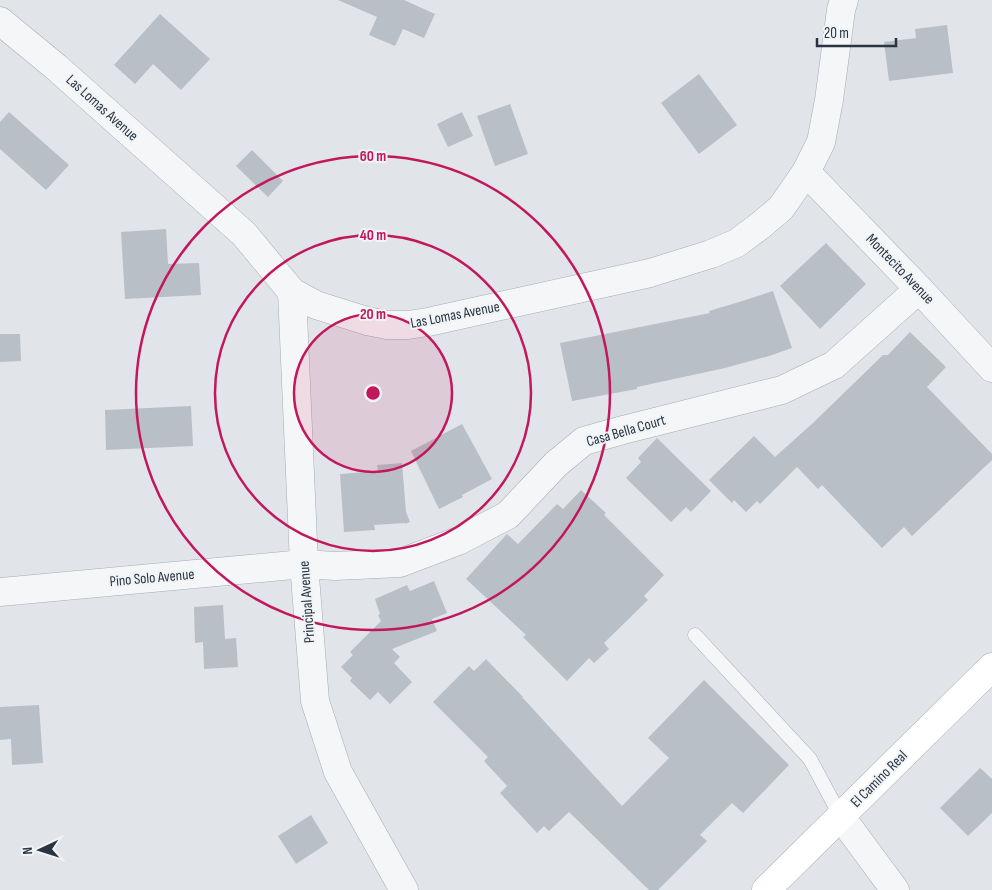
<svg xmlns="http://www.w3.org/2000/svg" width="992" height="890" font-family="'Sofia Sans Condensed',sans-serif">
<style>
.building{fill:#b9bfc6}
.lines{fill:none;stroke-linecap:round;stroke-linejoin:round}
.service-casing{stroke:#a6adb4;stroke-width:15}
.minor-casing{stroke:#a6adb4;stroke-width:29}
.tertiary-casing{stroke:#a6adb4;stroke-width:29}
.secondary-casing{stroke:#a6adb4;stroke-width:29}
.service{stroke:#f4f6f8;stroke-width:14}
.minor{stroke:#f4f6f8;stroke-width:28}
.tertiary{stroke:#f4f6f8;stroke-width:28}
.secondary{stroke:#fff;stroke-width:28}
.ring{fill:none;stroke:#c2185b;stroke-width:2.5}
.labels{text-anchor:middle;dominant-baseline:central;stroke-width:4;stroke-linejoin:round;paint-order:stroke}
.street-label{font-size:15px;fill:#2a3541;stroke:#f1f4f7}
.centre{fill:#c2185b;stroke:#f1f4f7;stroke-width:2.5}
.ring-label{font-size:15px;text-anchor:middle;font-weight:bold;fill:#c2185b;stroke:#f1f4f7;stroke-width:4;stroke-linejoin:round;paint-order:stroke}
</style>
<rect width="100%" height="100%" fill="#e1e5ea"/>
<!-- building -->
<g class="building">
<path d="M 338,0 L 404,0 L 435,14 L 424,38 L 403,29 L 395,46 L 369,35 L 377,17 Z"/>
<path d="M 160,14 L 210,59 L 181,90 L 153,64 L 135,84 L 114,65 Z"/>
<path d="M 947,25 L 953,73 L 889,81 L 884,42 L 916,38 L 915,29 Z"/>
<path d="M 699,74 L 737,125 L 699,154 L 661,103 Z"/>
<path d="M 510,104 L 528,154 L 495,166 L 477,116 Z"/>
<path d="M 9,112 L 69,165 L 46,190 L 0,149 L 0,122 Z"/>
<path d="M 462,112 L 473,136 L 448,147 L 437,124 Z"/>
<path d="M 252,150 L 283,181 L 268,197 L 236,166 Z"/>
<path d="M 166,229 L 168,264 L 199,263 L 201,295 L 125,299 L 121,232 Z"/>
<path d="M 826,243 L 866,284 L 820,329 L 780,286 Z"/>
<path d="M 773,291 L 792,348 L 769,356 L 725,368 L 637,387 L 637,389 L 572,401 L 560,343 L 710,313 L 709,311 L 736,303 Z"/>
<path d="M 910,332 L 946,367 L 927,387 L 992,454 L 992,460 L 912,536 L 904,527 L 882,548 L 822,485 L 818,489 L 797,467 L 760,504 L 757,501 L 746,512 L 734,500 L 732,503 L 709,480 L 754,436 L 775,457 L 814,422 L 883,355 L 888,355 Z"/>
<path d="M 0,334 L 20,334 L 21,361 L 0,362 Z"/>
<path d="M 191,406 L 193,446 L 106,450 L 105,410 Z"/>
<path d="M 462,424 L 492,479 L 462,495 L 463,497 L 439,509 L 411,451 Z"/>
<path d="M 657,438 L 711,491 L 691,512 L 686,507 L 671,522 L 626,478 L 641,462 L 638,458 Z"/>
<path d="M 402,463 L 406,512 L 410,522 L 407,523 L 407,524 L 405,523 L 374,525 L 375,530 L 344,532 L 340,474 L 378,471 L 377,465 Z"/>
<path d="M 581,490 L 606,513 L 604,515 L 664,575 L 644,596 L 648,600 L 604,643 L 609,649 L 594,663 L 589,658 L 567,681 L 523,637 L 526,635 L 466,579 L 507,534 L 518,544 L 557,504 L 563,509 Z"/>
<path d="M 434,581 L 447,613 L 432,619 L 437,631 L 392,649 L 400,657 L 394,663 L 412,682 L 390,704 L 378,692 L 370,700 L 350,681 L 352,678 L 341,667 L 353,655 L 350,652 L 381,621 L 378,615 L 380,614 L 375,599 L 407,585 L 410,591 Z"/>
<path d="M 223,605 L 225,639 L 236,638 L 238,667 L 204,669 L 203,642 L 195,643 L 194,607 Z"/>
<path d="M 486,659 L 523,697 L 522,697 L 622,806 L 669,758 L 648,738 L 704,680 L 789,765 L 743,813 L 732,803 L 700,835 L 707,841 L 658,890 L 649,890 L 569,812 L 549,831 L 544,826 L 537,833 L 500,793 L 507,786 L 484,761 L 488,757 L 433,702 L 469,666 L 474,671 Z"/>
<path d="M 39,705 L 43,763 L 12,765 L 11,739 L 0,740 L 0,707 Z"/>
<path d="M 980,768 L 992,779 L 992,813 L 968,836 L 940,808 Z"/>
<path d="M 311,815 L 328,843 L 296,864 L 278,836 Z"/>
</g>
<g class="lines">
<!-- service casing -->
<g class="service-casing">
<path id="service" d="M 695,635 L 810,759 L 841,817"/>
</g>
<!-- minor casing -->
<g class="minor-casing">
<g id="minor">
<path d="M 0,21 L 56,67 L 244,234 L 292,292 L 316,305 L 367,321 L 387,325 L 408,325 L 428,322 L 650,273 L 711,254 L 737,243 L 761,225 L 781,208 L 806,172 L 821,142 L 829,100 L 841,10 L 844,0"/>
<path d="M 806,172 L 919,289 L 992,368"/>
<path d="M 292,292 L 304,564 L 315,701 L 338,772 L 404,890"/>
<path d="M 0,592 L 304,564 L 335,566 L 400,563 L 458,541 L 508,515 L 556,464 L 584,441 L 623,430 L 782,390 L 834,365 L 919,289"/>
</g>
</g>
<!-- tertiary casing -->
<g class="tertiary-casing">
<path id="tertiary" d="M 841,817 L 895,890"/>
</g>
<!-- secondary casing -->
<g class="secondary-casing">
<path id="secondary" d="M 766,890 L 992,667"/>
</g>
<!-- service -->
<use href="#service" class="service"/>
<!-- minor -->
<use href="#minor" class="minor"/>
<!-- tertiary -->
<use href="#tertiary" class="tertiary"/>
<!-- secondary -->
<use href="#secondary" class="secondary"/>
</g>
<!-- distance rings -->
<circle cx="373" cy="393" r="79" fill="#c2185b" fill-opacity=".12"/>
<g class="ring">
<circle cx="373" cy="393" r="79"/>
<circle cx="373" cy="393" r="158"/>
<circle cx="373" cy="393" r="237"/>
</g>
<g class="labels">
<!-- street labels -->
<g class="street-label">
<text transform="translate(102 108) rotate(42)">Las Lomas Avenue</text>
<text transform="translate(900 269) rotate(46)">Montecito Avenue</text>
<text transform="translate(455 315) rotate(-11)">Las Lomas Avenue</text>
<text transform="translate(626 431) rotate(-16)">Casa Bella Court</text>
<text transform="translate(152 578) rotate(-5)">Pino Solo Avenue</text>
<text transform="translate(307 602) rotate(-94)">Principal Avenue</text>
<text transform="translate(879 779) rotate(-45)">El Camino Real</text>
</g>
</g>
<circle cx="373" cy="393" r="8" class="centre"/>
<g class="ring-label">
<text x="373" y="161">60 m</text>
<text x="373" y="240">40 m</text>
<text x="373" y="319">20 m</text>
</g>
<!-- north arrow -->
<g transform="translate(40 850) rotate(266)" stroke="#f1f4f7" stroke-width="4" paint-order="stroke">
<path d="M0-4L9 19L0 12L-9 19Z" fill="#2a3541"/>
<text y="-8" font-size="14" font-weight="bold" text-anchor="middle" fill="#2a3541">N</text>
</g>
<!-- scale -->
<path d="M817 38v8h79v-8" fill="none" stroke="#2a3541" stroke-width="2.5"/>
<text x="824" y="38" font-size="15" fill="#2a3541" stroke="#f1f4f7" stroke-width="4" paint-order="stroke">20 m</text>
</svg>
